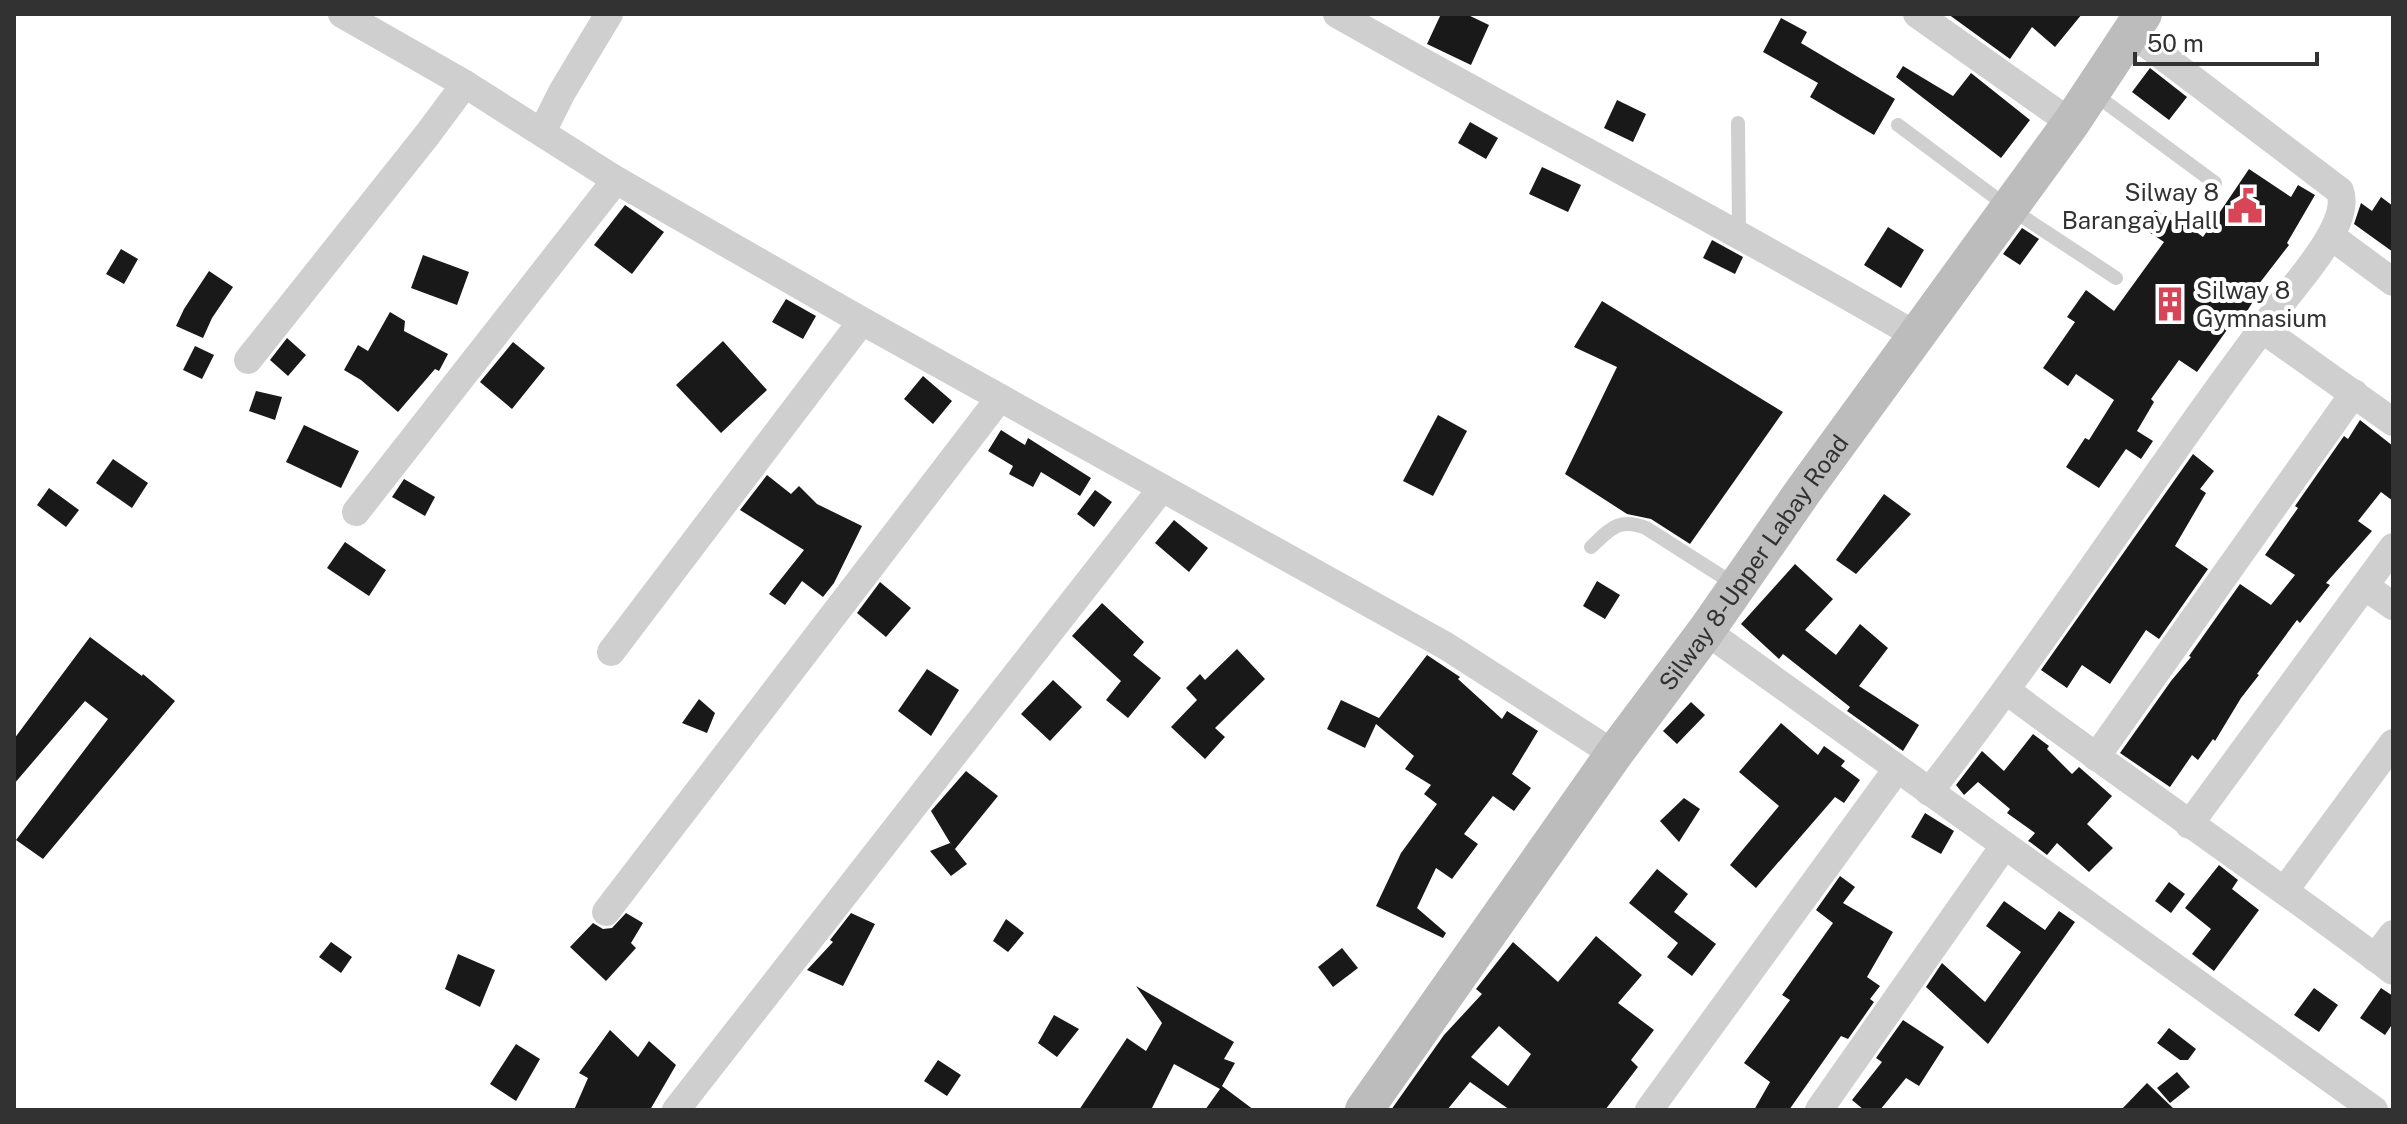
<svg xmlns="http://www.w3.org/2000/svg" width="2407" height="1124" font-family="'Public Sans',sans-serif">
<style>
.building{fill:#191919;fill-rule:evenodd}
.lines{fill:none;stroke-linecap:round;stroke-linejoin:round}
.service{stroke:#cfcfcf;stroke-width:14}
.minor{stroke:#cfcfcf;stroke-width:28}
.secondary{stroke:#bcbcbc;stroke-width:38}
.labels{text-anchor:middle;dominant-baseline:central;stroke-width:8;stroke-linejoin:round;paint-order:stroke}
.poi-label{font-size:24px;fill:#323232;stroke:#fff;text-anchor:end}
.street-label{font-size:24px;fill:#323232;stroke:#fff}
</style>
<rect width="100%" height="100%" fill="#fff"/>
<!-- building -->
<g class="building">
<path d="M 1441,14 L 1466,14 L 1489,25 L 1471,65 L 1427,44 Z"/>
<path d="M 1948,14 L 2082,14 L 2055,47 L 2032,27 L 2010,59 Z"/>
<path d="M 1781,18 L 1807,32 L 1801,43 L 1895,99 L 1874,135 L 1810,97 L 1818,83 L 1763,52 Z"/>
<path d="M 1903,66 L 1953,96 L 1971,73 L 2030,120 L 2001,158 L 1896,77 Z"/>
<path d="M 2150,68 L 2187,97 L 2169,120 L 2132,92 Z"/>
<path d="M 1617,100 L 1646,114 L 1633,142 L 1604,128 Z"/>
<path d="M 1470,122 L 1498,138 L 1486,159 L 1458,143 Z"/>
<path d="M 1542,167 L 1581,185 L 1568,212 L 1529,194 Z"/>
<path d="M 2249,169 L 2291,197 L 2298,185 L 2315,195 L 2287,243 L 2289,245 L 2255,289 L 2259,292 L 2244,316 L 2239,313 L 2197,372 L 2179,360 L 2151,399 L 2154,402 L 2137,431 L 2153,441 L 2141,459 L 2126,449 L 2099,488 L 2066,467 L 2085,438 L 2089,440 L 2114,400 L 2076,374 L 2068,386 L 2043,368 L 2075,322 L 2067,317 L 2086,290 L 2114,311 L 2164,242 L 2143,228 L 2155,210 L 2177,224 L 2180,220 L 2203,237 Z"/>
<path d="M 2381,197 L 2393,206 L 2393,252 L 2354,224 L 2361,203 L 2372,211 Z"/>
<path d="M 625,205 L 664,232 L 632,274 L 594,245 Z"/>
<path d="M 1888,227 L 1924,250 L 1901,288 L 1864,265 Z"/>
<path d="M 2022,228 L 2039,239 L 2020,265 L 2003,254 Z"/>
<path d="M 1712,240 L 1743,257 L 1735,274 L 1703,258 Z"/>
<path d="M 121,249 L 138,259 L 124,284 L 106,274 Z"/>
<path d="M 423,255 L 469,272 L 457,305 L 411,288 Z"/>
<path d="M 209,271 L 233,287 L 212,318 L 203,338 L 176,326 L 184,309 Z"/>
<path d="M 786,299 L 816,316 L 803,339 L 772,322 Z"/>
<path d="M 1602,301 L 1783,412 L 1690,544 L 1651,519 L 1627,514 L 1565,474 L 1617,367 L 1574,347 Z"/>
<path d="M 390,312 L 405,321 L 404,331 L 448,354 L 439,371 L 435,369 L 398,412 L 361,380 L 344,370 L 358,345 L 368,351 Z"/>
<path d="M 287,338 L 306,355 L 288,376 L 270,360 Z"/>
<path d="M 723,341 L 767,390 L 721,433 L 676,385 Z"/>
<path d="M 513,342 L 545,368 L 512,409 L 480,382 Z"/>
<path d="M 195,346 L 214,355 L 202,379 L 183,370 Z"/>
<path d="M 923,376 L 952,401 L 933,424 L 904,399 Z"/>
<path d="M 256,391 L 282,397 L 275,420 L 249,411 Z"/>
<path d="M 1438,415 L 1467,431 L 1433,496 L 1403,481 Z"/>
<path d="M 2360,420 L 2393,446 L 2393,501 L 2381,492 L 2358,521 L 2372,531 L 2326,583 L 2330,585 L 2300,623 L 2297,620 L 2257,674 L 2259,675 L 2241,698 L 2215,741 L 2213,739 L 2198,760 L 2192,755 L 2170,787 L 2120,753 L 2171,681 L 2191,657 L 2189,656 L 2240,584 L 2271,605 L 2295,575 L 2265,555 L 2298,508 L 2295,506 L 2344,436 L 2348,439 Z"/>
<path d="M 304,425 L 359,451 L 341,488 L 286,462 Z"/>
<path d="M 1001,430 L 1025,445 L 1028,438 L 1091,478 L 1080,496 L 1041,472 L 1033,487 L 1009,474 L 1013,466 L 988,451 Z"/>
<path d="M 2193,454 L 2214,471 L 2200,489 L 2206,493 L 2175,546 L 2208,569 L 2159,639 L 2146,630 L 2110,684 L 2082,665 L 2067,688 L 2041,670 Z"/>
<path d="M 113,459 L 148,483 L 132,508 L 96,483 Z"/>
<path d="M 767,475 L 791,494 L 799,486 L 817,504 L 862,526 L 834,583 L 823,597 L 802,581 L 785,605 L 769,594 L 804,550 L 740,510 Z"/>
<path d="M 404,479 L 435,497 L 425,516 L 392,497 Z"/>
<path d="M 49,488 L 79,510 L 66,527 L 37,505 Z"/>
<path d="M 1095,490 L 1112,502 L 1094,527 L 1077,514 Z"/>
<path d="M 1884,494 L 1911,514 L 1856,574 L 1836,560 Z"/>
<path d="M 1174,520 L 1208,548 L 1189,572 L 1155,543 Z"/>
<path d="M 345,542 L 386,570 L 369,596 L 327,568 Z"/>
<path d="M 1795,564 L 1833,599 L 1805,630 L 1836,655 L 1860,624 L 1888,648 L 1859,686 L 1919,725 L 1903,751 L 1847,711 L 1850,707 L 1783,654 L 1779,659 L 1741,624 Z"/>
<path d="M 1597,581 L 1620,595 L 1605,619 L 1583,606 Z"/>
<path d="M 880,582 L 911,608 L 886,637 L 857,613 Z"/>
<path d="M 1102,603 L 1144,642 L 1133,655 L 1161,678 L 1128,718 L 1106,700 L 1121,681 L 1072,636 Z"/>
<path d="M 90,637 L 142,676 L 143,674 L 175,701 L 43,859 L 16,840 L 108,719 L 85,701 L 14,784 L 14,739 Z"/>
<path d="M 1237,649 L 1265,679 L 1215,728 L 1225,737 L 1205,759 L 1171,727 L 1197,700 L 1186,688 L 1200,674 L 1205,680 Z"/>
<path d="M 1427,655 L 1460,677 L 1458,679 L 1502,719 L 1507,711 L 1538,731 L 1512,774 L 1531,788 L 1514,811 L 1493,796 L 1464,834 L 1478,844 L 1452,879 L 1436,868 L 1417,908 L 1446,933 L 1443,938 L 1376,906 L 1401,853 L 1437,804 L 1424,794 L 1431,785 L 1405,769 L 1414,756 L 1376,724 L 1365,748 L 1327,729 L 1341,700 L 1379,718 Z"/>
<path d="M 927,669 L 959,690 L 931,736 L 898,711 Z"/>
<path d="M 1053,680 L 1082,707 L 1050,741 L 1021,714 Z"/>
<path d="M 699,699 L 715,713 L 707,733 L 682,723 Z"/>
<path d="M 1691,702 L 1705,715 L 1677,744 L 1663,731 Z"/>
<path d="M 1781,723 L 1818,755 L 1824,746 L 1845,761 L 1841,766 L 1860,780 L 1844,803 L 1835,797 L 1756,888 L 1730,865 L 1779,806 L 1739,772 Z"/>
<path d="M 2033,734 L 2049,746 L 2047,749 L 2072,774 L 2079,767 L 2112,796 L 2087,824 L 2113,848 L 2089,872 L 2057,843 L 2047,855 L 2030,842 L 2028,841 L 2035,833 L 2007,813 L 2010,809 L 1978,782 L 1964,795 L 1956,785 L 1982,751 L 2004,771 Z"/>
<path d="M 966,771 L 998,796 L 955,849 L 967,864 L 951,876 L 930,851 L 950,843 L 952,846 L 931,811 Z"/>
<path d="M 1684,798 L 1700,809 L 1679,842 L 1660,821 Z"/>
<path d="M 1925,813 L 1954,831 L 1941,854 L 1911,837 Z"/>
<path d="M 2219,865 L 2238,880 L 2232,889 L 2259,910 L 2214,971 L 2192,954 L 2211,929 L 2185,908 Z"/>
<path d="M 1657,869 L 1688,894 L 1674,912 L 1716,944 L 1692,976 L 1667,957 L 1678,943 L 1629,903 Z"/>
<path d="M 1840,876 L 1855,887 L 1843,903 L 1893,932 L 1867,977 L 1880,986 L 1870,999 L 1874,1002 L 1848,1039 L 1841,1036 L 1789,1110 L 1754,1110 L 1770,1082 L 1744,1063 L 1790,1000 L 1782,995 L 1833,923 L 1816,910 Z"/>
<path d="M 2169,882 L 2185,894 L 2171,913 L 2155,901 Z"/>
<path d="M 2004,901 L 2045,930 L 2059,911 L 2075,922 L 1988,1044 L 1926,987 L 1942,963 L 1985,1002 L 2021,952 L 1986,926 Z"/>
<path d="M 626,913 L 643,923 L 631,943 L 636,948 L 606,981 L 570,947 L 593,923 L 603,929 L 612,928 Z"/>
<path d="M 851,913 L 875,924 L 843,986 L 807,970 L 833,942 L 830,940 Z"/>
<path d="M 1006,919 L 1024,933 L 1008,952 L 993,941 Z"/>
<path d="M 1596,936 L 1642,975 L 1618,1003 L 1654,1030 L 1631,1060 L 1638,1067 L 1605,1110 L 1510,1110 L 1470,1082 L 1447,1110 L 1391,1110 L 1444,1035 L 1482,994 L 1476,989 L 1513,942 L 1558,982 ZM 1499,1026 L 1531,1054 L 1508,1086 L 1471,1057 Z"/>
<path d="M 331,942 L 352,957 L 341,973 L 319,957 Z"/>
<path d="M 1342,948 L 1358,968 L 1333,987 L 1318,967 Z"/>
<path d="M 458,954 L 495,970 L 480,1007 L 445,989 Z"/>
<path d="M 1136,986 L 1234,1042 L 1224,1059 L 1235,1063 L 1222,1086 L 1254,1110 L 1205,1110 L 1220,1089 L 1174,1064 L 1151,1110 L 1079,1110 L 1127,1038 L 1146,1051 L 1162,1023 Z"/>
<path d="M 2314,988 L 2338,1005 L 2319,1032 L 2294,1015 Z"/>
<path d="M 2381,988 L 2393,996 L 2393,1023 L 2385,1035 L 2360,1018 Z"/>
<path d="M 1054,1015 L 1079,1029 L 1057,1057 L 1038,1043 Z"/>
<path d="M 1903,1020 L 1944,1047 L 1919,1086 L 1906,1078 L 1880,1110 L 1864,1110 L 1852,1100 L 1882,1062 L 1876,1058 Z"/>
<path d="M 2169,1028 L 2196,1049 L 2188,1060 L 2180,1060 L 2157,1043 Z"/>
<path d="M 610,1030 L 638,1057 L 649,1041 L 676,1065 L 650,1110 L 574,1110 L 588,1078 L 579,1073 Z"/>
<path d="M 516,1044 L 540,1059 L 516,1101 L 490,1084 Z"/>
<path d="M 938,1060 L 961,1075 L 947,1096 L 924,1081 Z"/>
<path d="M 2177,1072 L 2190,1087 L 2170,1103 L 2157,1088 Z"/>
<path d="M 2147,1083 L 2175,1110 L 2121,1110 Z"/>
</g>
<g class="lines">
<!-- service -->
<g class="service">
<path d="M 2093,93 L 2215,183"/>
<path d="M 1738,123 L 1739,233"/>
<path d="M 1898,125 L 2008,207 L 2116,278"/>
<path d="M 1591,547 C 1610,529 1619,517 1646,528 L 1737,586"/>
</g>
<!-- minor -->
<g class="minor">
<path d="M 342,14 L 465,84 L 616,180 L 862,321 L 1446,646 L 1614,754"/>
<path d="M 1337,14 C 1529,123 1726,224 1917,336"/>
<path d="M 1917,14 L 2071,123"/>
<path d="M 542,132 L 562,92 L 609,14"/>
<path d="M 2332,237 L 2393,282"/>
<path d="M 2262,329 L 2393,422"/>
<path d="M 248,360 L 427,135 L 465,84"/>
<path d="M 356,512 L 616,180"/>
<path d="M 2366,587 L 2393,606"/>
<path d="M 1706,631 L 2374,1110"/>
<path d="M 611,652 L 862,321"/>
<path d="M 2007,691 C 2134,786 2266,875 2393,971"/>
<path d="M 2096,757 L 2354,393"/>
<path d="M 1929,792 C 2055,631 2163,458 2287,296 C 2305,273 2351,221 2340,191 L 2132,33"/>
<path d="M 2189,825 L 2393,547"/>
<path d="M 2285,890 L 2393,743"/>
<path d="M 606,912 L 999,399"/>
<path d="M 2375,958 L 2393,934"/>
<path d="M 676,1110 L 1162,488"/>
<path d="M 1649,1110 L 1897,769"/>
<path d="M 1819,1110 L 2004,846"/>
</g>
<!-- secondary -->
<path class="secondary" id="s1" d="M 1364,1110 L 1614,754 L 1706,631 L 1804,490 L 2071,123 L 2143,14"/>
</g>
<!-- icons -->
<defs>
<g id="civic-bare" transform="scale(2.76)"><path d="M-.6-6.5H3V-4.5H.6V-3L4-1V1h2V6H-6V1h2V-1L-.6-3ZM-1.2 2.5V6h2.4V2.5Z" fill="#d84556" stroke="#fff" stroke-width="2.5" paint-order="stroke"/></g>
<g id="building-bare" transform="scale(2.76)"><path d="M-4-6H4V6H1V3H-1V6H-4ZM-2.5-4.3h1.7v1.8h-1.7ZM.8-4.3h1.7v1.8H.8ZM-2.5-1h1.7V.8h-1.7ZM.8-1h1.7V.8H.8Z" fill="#d84556" stroke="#fff" stroke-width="2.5" paint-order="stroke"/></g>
</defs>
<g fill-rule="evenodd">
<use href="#civic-bare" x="2245" y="206"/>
<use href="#building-bare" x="2170" y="304"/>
</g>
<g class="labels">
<!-- poi labels -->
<g class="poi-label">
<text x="2219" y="192">Silway 8<tspan x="2219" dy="28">Barangay Hall</tspan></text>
<text x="2196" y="290" text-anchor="start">Silway 8<tspan x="2196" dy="28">Gymnasium</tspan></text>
</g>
<!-- street labels -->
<g class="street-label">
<text stroke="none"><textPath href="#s1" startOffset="672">Silway 8-Upper Labay Road</textPath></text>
</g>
</g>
<!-- border -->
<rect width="2407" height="1124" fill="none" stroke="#323232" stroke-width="32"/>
<!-- scale -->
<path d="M2135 52v12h182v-12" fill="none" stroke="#323232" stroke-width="4"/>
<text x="2147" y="52" font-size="24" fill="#323232" stroke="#ffffff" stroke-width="6" paint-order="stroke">50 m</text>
</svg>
